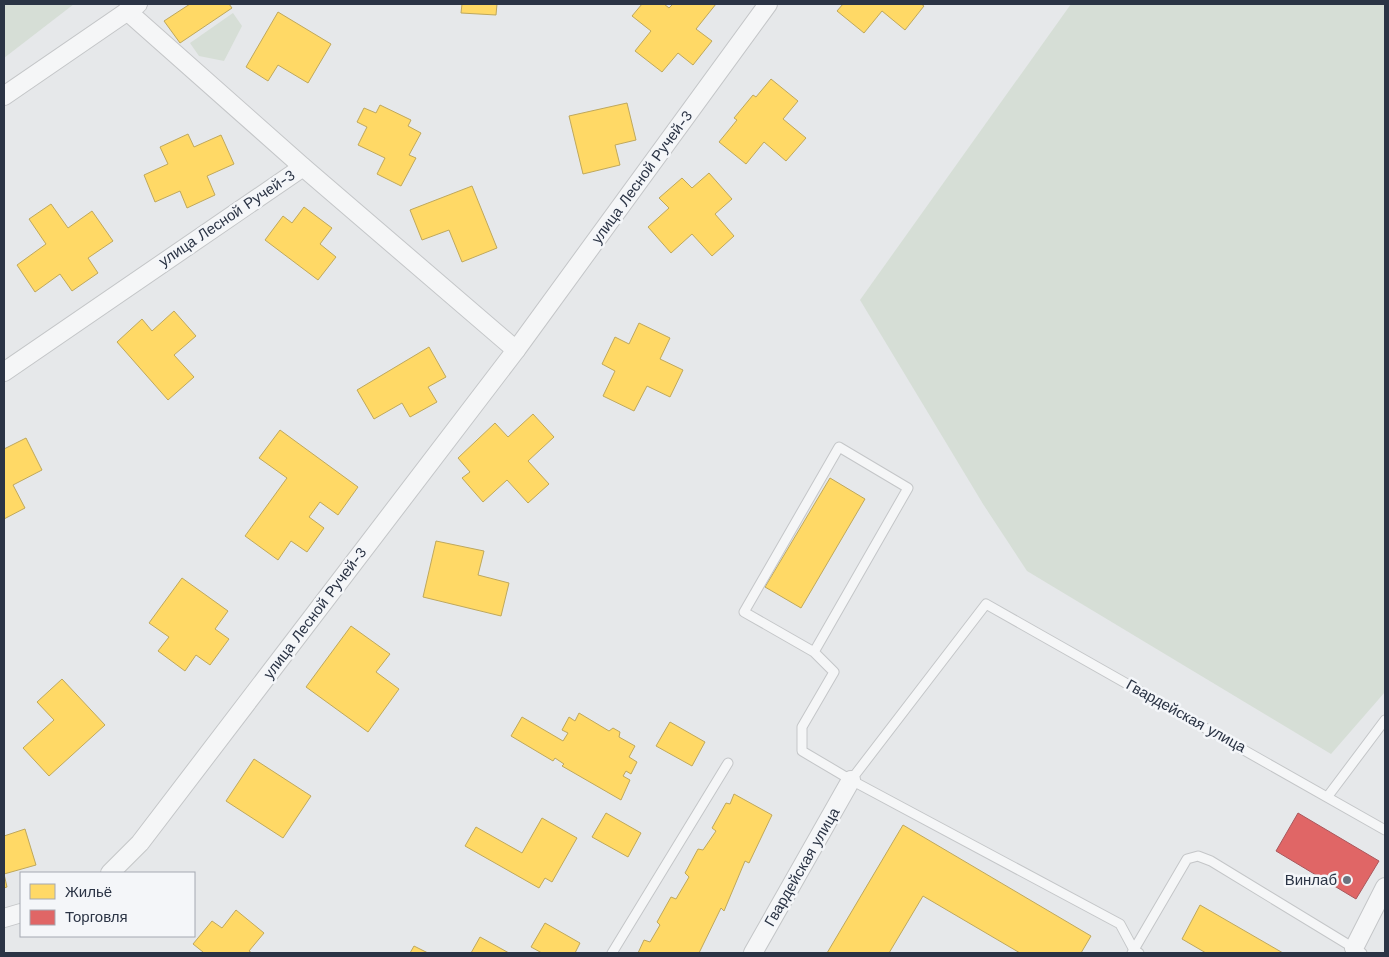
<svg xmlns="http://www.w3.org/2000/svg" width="1389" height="957" font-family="'Work Sans',sans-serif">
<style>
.green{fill:#d6ded6}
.homes{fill:#ffd966;stroke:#bfa85c}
.shops{fill:#e06666;stroke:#aa575c}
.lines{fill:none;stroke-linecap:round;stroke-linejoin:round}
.lane-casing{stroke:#c4c6c8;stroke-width:11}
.street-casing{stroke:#c4c6c8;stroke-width:20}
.lane{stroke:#f5f6f7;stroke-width:9}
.street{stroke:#f5f6f7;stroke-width:18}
.poi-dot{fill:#6c737f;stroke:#f4f6f9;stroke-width:2}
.labels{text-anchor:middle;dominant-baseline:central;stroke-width:5;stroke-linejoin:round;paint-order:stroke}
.street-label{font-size:15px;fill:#2b3445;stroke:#f4f6f9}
.poi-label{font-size:15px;fill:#2b3445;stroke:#f4f6f9;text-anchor:end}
</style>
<rect width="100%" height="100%" fill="#e6e8ea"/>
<!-- green -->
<g class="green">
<path d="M 4,4 L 74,4 L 4,58 Z"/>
<path d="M 1071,4 L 1385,4 L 1385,692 L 1331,754 L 1027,571 L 983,504 L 860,300 Z"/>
<path d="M 233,13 L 242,26 L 224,61 L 199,56 L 190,43 Z"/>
</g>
<!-- homes -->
<g class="homes">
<path d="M 190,4 L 229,4 L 232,8 L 180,43 L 164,21 Z"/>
<path d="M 462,4 L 497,4 L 496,15 L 461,13 Z"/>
<path d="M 642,4 L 664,4 L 669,8 L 673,4 L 716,4 L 696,29 L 712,41 L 693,65 L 678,53 L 662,72 L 635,51 L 651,31 L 632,16 Z"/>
<path d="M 843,4 L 921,4 L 924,6 L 905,30 L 882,11 L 864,33 L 837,11 Z"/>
<path d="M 278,12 L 331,44 L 308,83 L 278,65 L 268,81 L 246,67 Z"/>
<path d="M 771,79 L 798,101 L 783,119 L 806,138 L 786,161 L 764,142 L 746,164 L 719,142 L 737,120 L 734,118 L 753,95 L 756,97 Z"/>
<path d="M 627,103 L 636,140 L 615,145 L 620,165 L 583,174 L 569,116 Z"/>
<path d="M 380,105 L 411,120 L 408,126 L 421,133 L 409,155 L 416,158 L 401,186 L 377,174 L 385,158 L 358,145 L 367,127 L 357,122 L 364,108 L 376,113 Z"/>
<path d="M 188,134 L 194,147 L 221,135 L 234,164 L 207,176 L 215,195 L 187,208 L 180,191 L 155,202 L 144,175 L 168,164 L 160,147 Z"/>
<path d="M 709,173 L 732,199 L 715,214 L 734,236 L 712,256 L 692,234 L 671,253 L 648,227 L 669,208 L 659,198 L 682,178 L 692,188 Z"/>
<path d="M 472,186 L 497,248 L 462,262 L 449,230 L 422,240 L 410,210 Z"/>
<path d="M 51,204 L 68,228 L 92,211 L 113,241 L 88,258 L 98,273 L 72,291 L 60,274 L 35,292 L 17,265 L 46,244 L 29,219 Z"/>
<path d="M 304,207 L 332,228 L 320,244 L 336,257 L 318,280 L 265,240 L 283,216 L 292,223 Z"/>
<path d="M 174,311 L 196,336 L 174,355 L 194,377 L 168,400 L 117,342 L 142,319 L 152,331 Z"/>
<path d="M 639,323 L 670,338 L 660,359 L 683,370 L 670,397 L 647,386 L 634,411 L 603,396 L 615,371 L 602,364 L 615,337 L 629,344 Z"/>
<path d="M 429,347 L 446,377 L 428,387 L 437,402 L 410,417 L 402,403 L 374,419 L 357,390 Z"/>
<path d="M 533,414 L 554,437 L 528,461 L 549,484 L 528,503 L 507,480 L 483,502 L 462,478 L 470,472 L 458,458 L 495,423 L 508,437 Z"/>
<path d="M 280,430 L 358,487 L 338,515 L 320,502 L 309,517 L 324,528 L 307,552 L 291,541 L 278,560 L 245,536 L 287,478 L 259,458 Z"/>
<path d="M 26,438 L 42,470 L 13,485 L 25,508 L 4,519 L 4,449 Z"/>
<path d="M 830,478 L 865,499 L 801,608 L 765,587 Z"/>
<path d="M 436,541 L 484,551 L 478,575 L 509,583 L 501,616 L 423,597 Z"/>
<path d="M 182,578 L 228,611 L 215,629 L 229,639 L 210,665 L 196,655 L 185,671 L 158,651 L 169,637 L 149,623 Z"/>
<path d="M 351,626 L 390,654 L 376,672 L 399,689 L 368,732 L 306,687 Z"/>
<path d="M 62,679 L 105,725 L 49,776 L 23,748 L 54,720 L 37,702 Z"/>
<path d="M 579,713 L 609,731 L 613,728 L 620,732 L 619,737 L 635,746 L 629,757 L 637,762 L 631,774 L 626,771 L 623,776 L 630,780 L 621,800 L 562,766 L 564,764 L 555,758 L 553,761 L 511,736 L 522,717 L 563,741 L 568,733 L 562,730 L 569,717 L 575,721 Z"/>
<path d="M 670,722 L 705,742 L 692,766 L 656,746 Z"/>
<path d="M 254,759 L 311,796 L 283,838 L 226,801 Z"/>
<path d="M 734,794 L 772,815 L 749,863 L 745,861 L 724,911 L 721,908 L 699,953 L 638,953 L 644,940 L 650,942 L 660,925 L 657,922 L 671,897 L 676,899 L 689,877 L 685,873 L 698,849 L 703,850 L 716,831 L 712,828 L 726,803 L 730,804 Z"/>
<path d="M 606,813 L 641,833 L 628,857 L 592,837 Z"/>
<path d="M 542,818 L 577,838 L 552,882 L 545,878 L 539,888 L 465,846 L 476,827 L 522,853 Z"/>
<path d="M 903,825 L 1091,936 L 1081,953 L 1020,953 L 923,896 L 889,953 L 827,953 Z"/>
<path d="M 25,829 L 36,865 L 4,874 L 7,887 L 4,888 L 4,836 Z"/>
<path d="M 1200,905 L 1283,953 L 1206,953 L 1182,939 Z"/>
<path d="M 236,910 L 264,933 L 249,951 L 252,953 L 201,953 L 203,952 L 193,944 L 212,921 L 222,928 Z"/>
<path d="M 545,923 L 580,943 L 575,953 L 542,953 L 531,947 Z"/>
<path d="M 480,937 L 509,953 L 471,953 Z"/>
<path d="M 414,946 L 428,953 L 410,953 Z"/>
</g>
<!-- shops -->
<path class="shops" d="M 1298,813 L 1379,861 L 1356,899 L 1276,851 Z"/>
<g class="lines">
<!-- lane casing -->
<g class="lane-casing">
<g id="lane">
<path d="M 814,652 L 744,612 L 839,447 L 908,488 L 814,652 L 834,672 L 802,727 L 802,751 L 851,780 L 1120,924 L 1134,950 L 1139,953"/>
<path d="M 851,780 L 986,604 L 1385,830"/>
<path d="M 1328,796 L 1385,720"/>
<path d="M 612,953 L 728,763"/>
<path d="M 1132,953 L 1187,859 L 1198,856 L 1211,861 L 1362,953"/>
</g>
</g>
<!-- street casing -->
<g class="street-casing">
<g id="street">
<path d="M 127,11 L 303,167 L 516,350 L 768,4"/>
<path d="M 4,96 L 138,4"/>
<path d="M 4,372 L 303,167"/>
<path d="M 110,873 L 140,843 L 516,350"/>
<path d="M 4,918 L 21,913"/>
<path d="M 1354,948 L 1385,887"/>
<path d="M 753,953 L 851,780"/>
</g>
</g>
<!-- lane -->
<use href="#lane" class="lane"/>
<!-- street -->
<use href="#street" class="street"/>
</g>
<!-- markers -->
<circle class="poi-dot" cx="1347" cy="880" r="5"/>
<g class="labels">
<!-- street labels -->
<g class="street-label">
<text transform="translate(642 177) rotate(-54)">улица Лесной Ручей-3</text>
<text transform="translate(227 218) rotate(-34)">улица Лесной Ручей-3</text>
<text transform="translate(315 613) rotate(-53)">улица Лесной Ручей-3</text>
<text transform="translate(1186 716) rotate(29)">Гвардейская улица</text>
<text transform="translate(802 867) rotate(-60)">Гвардейская улица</text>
</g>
<!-- poi labels -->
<g class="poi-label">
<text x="1337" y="880">Винлаб</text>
</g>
</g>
<!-- border -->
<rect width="1389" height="957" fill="none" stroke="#2b3445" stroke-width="10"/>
<!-- legend -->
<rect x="20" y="872" width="175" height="65" fill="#f4f6f9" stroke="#a4a8b1"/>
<rect x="30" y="884" width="25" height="15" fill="#ffd966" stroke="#a4a8b1"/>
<text x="65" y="897" font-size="15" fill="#2b3445">Жильё</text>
<rect x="30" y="910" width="25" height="15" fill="#e06666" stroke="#a4a8b1"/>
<text x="65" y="922" font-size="15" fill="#2b3445">Торговля</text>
</svg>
